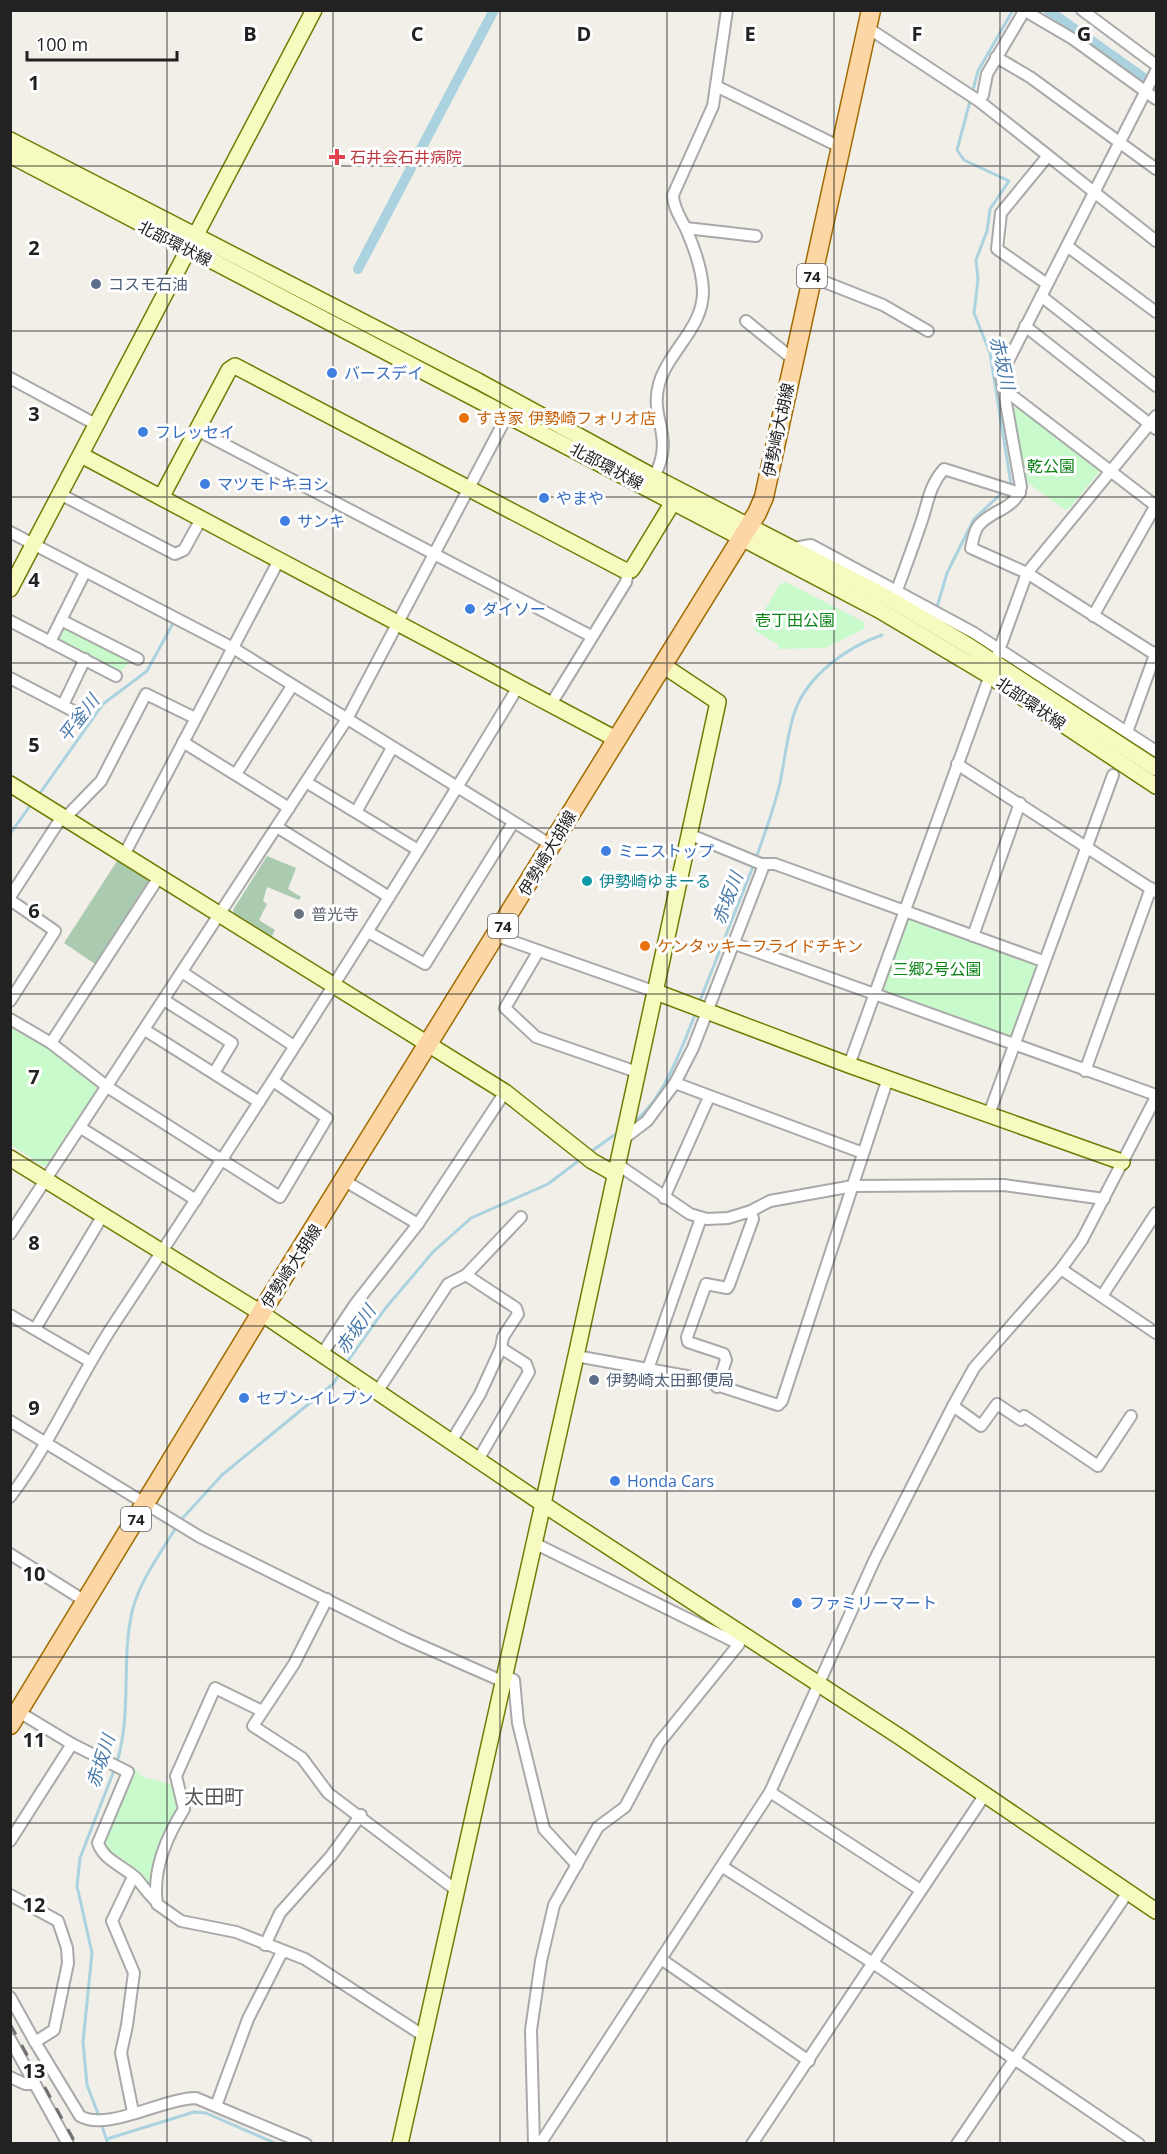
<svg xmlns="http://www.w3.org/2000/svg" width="1167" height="2154" font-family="'Open Sans','Noto Sans JP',sans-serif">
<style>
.cemetery{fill:#aacbaf}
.park{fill:#c8facc}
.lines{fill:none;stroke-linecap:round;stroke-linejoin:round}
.stream{stroke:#aad3df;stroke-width:3}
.canal{stroke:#aad3df;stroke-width:10}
.street-casing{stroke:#a9a9a9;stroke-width:14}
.secondary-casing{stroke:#707d05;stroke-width:18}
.primary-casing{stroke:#a06b00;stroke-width:21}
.street{stroke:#fff;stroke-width:10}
.secondary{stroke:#f7fabf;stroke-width:15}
.primary{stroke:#fcd6a4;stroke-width:18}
.rail{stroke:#707070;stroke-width:3;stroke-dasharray:12 12;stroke-linecap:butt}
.grid{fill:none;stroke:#222;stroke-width:1.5;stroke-opacity:0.55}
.health-dot{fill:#e0444e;stroke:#fff;stroke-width:2}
.service-dot{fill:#5c6f8a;stroke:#fff;stroke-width:2}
.shop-dot{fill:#3f7fe0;stroke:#fff;stroke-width:2}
.food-dot{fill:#e8710a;stroke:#fff;stroke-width:2}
.culture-dot{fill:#0f9aa8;stroke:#fff;stroke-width:2}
.worship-dot{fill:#6b7280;stroke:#fff;stroke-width:2}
.labels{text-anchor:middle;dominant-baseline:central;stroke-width:6;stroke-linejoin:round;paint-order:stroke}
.shield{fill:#fff;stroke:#646464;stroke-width:1.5}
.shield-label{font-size:15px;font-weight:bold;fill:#222}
.health-label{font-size:16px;fill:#be3a42;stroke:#fff;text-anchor:start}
.street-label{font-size:16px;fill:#222;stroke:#fff}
.service-label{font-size:16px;fill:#4e5e75;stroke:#fff;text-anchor:start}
.shop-label{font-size:16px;fill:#366cbe;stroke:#fff;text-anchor:start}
.food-label{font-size:16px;fill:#c56008;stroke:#fff;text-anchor:start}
.park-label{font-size:16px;fill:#0c8416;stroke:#fff}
.culture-label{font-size:16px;fill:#0d838f;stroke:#fff;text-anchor:start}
.worship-label{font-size:16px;fill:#5b616d;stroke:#fff;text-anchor:start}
.water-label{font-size:18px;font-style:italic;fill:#4a7aab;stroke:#fff}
.quarter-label{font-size:20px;fill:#555;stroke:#fff}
.grid-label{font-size:20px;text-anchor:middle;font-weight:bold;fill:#222;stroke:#fff;stroke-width:6;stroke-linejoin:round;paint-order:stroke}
</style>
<rect width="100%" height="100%" fill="#f2efe9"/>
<!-- cemetery -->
<g class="cemetery">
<path d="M 267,856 L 296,868 L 288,889 L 301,897 L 299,900 L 267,887 L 263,901 L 267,904 L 259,920 L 275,930 L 271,938 L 234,914 L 233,910 Z"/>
<path d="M 119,858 L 149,880 L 95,964 L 64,943 Z"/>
</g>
<!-- park -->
<g class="park">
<path d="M 1017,406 L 1098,468 L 1098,473 L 1069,509 L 1065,510 L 1027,482 L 1015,440 L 1013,410 Z"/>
<path d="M 786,582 L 864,622 L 864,629 L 825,648 L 778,649 L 779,645 L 755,631 L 754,628 L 780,584 Z"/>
<path d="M 64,626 L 131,661 L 118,673 L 57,642 L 56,638 Z"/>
<path d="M 913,918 L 1034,963 L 1037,966 L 1013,1034 L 1007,1037 L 885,992 L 883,987 L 907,921 Z"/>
<path d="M 10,1024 L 47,1046 L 98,1085 L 99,1091 L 52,1165 L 43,1166 L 11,1145 Z"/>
<path d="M 134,1768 L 143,1777 L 174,1785 L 180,1808 L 162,1838 L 154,1884 L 145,1886 L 104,1850 L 103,1843 Z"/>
</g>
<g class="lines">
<!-- stream -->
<g class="stream">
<path d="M 1009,486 L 1011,484 L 990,353 L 974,313 L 978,280 L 976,260 L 987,231 L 990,209 L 1009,181 L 964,160 L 957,150 L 978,71 L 1013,10"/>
<path d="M 937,607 L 947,573 L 974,519 L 1004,491"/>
<path d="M 38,796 L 103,704 L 147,671 L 172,625"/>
<path d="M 10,834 L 32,803"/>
<path d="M 756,858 C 765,833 774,809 780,783 C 785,759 787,734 795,711 C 808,675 847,647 882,635"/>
<path d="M 699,1003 L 754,864"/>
<path d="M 633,1122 C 663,1102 683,1045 696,1012"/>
<path d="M 589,1153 L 620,1131"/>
<path d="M 345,1365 L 384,1310 L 433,1252 L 471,1218 L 548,1184 L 581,1159"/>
<path d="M 180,1521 L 222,1475 L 333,1384 L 340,1373"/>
<path d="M 117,1762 C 132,1713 121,1661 132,1612 C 139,1582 161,1552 177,1526"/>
<path d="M 99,2116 L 87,2085 L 83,2042 L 92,1953 L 77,1886 L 80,1858 L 115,1768"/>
<path d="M 101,2123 L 108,2144"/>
<path d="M 107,2139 L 194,2112 L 206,2113 L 277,2144"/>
</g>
<!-- canal -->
<g class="canal">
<path d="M 1048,10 L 1144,78"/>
<path d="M 358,269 L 494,10"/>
</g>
<!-- street casing -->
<g class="street-casing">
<g id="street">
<path d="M 1082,10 L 1156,65"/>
<path d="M 868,28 L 979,101 L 1156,241"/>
<path d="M 996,57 L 1030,77 L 1156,169"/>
<path d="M 718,87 L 840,147"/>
<path d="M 979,101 L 983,95 L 987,74 L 1023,13 L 1027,12 L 1073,39 L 1156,99"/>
<path d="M 1047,157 L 1001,213 L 997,249 L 1047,284"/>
<path d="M 686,228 L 756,236"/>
<path d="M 1067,246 L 1156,312"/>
<path d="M 812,277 L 883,305 L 928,331"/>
<path d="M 1041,296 L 1156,386"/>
<path d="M 746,321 L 794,360"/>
<path d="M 1025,326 L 1156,429"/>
<path d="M 10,378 L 97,425"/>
<path d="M 1006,391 L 1156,506"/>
<path d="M 197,430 L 591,636"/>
<path d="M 654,477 C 676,435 649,420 659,384 C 668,351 704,328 703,290 C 702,270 694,247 686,229 C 681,218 673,208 673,195 L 713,106 L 727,10"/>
<path d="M 60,494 L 175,554 L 184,550 L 201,519"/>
<path d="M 10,532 L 233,648 L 551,845"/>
<path d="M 794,548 L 811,545 L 974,633 L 1156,751"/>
<path d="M 897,590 C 905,568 913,547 920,526 C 928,505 928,487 944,469 L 1020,493"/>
<path d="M 1093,616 L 1156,505"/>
<path d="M 61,620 L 138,659"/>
<path d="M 10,621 L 116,676"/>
<path d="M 50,642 L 85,572"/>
<path d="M 1156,655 L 1027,573 L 971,548 C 973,541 974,530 979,525 C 993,509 1015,510 1021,487 L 1001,375 L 1156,71"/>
<path d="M 10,678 L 81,715"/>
<path d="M 551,704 L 626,582 L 628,571"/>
<path d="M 63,705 L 85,659"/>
<path d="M 1127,732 L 1156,652"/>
<path d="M 183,742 L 289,808"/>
<path d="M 957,764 L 1156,892"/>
<path d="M 236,774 L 292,686"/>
<path d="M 306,782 L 418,850"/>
<path d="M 356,812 L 392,748"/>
<path d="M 66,817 L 101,781 L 146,694 L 195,718"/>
<path d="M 277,827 L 389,897"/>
<path d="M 691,835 L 761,864 L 775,864 L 1043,961"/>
<path d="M 124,855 L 279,560"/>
<path d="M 10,897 L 63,815"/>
<path d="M 10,900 L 55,931 L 10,1001"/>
<path d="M 368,932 L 425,964 L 513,823"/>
<path d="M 497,936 L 656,992"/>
<path d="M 973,936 L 1020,803"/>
<path d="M 735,944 L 1156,1095"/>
<path d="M 538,952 L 505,1008 L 536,1037 L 637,1072"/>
<path d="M 182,972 L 294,1046"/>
<path d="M 164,1000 L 232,1043 L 214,1073"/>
<path d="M 10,1019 L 51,1043 L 109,1088 L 280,1197 L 327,1118 L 273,1081"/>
<path d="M 145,1030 L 259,1102"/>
<path d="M 51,1043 L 159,877"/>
<path d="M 849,1065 L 1027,573 L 1156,416"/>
<path d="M 1085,1071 L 1151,888"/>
<path d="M 675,1083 L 863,1153"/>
<path d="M 989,1114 L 1113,775"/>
<path d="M 81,1128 L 196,1200"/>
<path d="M 622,1140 L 647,1121 L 675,1083 L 693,1048 L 764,865"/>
<path d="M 617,1164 L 690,1214 L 707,1219 L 728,1218 L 751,1211 L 770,1201 L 853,1186 L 1004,1185 L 1104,1199"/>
<path d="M 345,1181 L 418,1224"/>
<path d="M 664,1198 L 709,1097"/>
<path d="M 10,1234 L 347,719 L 508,414"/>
<path d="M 1061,1269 L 1156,1333"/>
<path d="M 1102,1296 L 1156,1213"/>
<path d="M 10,1315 L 89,1361"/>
<path d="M 35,1329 L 103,1215"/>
<path d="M 322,1354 L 356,1303 L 418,1224 L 505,1092"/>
<path d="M 576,1356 L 692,1377 L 778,1405 L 782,1401 L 888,1078"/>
<path d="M 648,1369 L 701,1218"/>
<path d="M 717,1387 L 726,1360 L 724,1354 L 688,1342 L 687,1337 L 706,1284 L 727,1288 L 729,1285 L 753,1219 L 751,1211"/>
<path d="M 377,1392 L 448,1284 L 466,1275 L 521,1217"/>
<path d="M 953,1406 L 981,1426 L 997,1404 L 1021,1420 L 1024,1416 L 1098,1466 L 1131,1416"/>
<path d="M 10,1421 L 200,1537 L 404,1638 L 504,1682"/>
<path d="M 451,1442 L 480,1394 L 501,1348 L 503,1337 L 518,1314 L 516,1308 L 466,1275"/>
<path d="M 478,1460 L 529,1372 L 526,1364 L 501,1348"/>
<path d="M 10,1497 C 51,1443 77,1380 114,1324 C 253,1114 388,903 518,687"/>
<path d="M 534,1543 L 739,1644 L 659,1743 L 625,1807 L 598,1827 L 554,1905 L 541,1961 L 531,2030 L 534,2144"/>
<path d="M 10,1554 L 85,1601"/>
<path d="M 327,1599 L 294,1664 L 253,1726 L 302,1758 L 328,1793 L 456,1890"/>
<path d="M 505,1675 L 514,1680 L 518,1723 L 544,1829 L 577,1865"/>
<path d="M 262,1711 L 215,1688 L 176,1776 L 184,1809 C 167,1836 152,1871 157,1904 L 181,1921 L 236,1932 L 305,1959 L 424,2036"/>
<path d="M 19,1712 L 72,1744 L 128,1772 L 98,1843 C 104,1861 124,1866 137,1879 C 144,1887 148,1894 156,1901"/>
<path d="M 770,1792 L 919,1889"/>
<path d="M 10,1841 L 72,1744"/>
<path d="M 723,1867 L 873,1963 L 1139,2144"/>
<path d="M 10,1895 L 58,1921 L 67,1948 L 68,1963 L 54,2030 L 35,2042"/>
<path d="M 265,1945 L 280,1913 L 331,1856 L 361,1815"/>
<path d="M 661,1959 L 809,2061"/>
<path d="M 10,1997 L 35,2042 L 80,2116 C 107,2132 164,2098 196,2098 L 306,2144"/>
<path d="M 10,2039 L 68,2144"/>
<path d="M 10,2077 L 25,2084 L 35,2084"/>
<path d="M 216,2106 L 248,2019 L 282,1952"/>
<path d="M 133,2112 L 121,2053 L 127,2025 L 134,1973 L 112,1921 L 133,1877"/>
<path d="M 540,2144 L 770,1792 L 874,1561 L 953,1406 L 974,1368 L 1061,1269 L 1082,1240 L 1156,1097"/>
<path d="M 752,2144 L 984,1796"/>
<path d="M 957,2144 L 1128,1892"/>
</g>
</g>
<!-- secondary casing -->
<g class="secondary-casing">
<g id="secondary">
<path d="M 10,140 L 478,381 L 654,477 L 888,598 L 969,646 L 1156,768"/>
<path d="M 10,155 L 879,610 L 990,676 L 1156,786"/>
<path d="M 81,455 L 616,739"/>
<path d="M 162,496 L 229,370 L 235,366 L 624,570 L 631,570 L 634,566 L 673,502"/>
<path d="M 10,589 L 314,10"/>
<path d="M 10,784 L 505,1092 L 592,1161 L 615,1174"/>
<path d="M 656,992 L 849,1065 L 1122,1162"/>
<path d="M 10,1158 L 261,1313 L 543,1504 L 900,1737 L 1156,1911"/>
<path d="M 400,2144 L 576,1356 L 718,702 L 664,666"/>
</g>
</g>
<!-- primary casing -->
<g class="primary-casing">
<path id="primary" d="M 10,1725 L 261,1313 L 757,513 L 764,497 L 871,10"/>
</g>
<!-- street -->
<use href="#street" class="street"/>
<!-- secondary -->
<use href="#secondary" class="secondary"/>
<!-- primary -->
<use href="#primary" class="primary"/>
<!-- rail -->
<path class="rail" d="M 10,2024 L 76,2144"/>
</g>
<!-- grid -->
<path class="grid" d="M 167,10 L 167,2144M 333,10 L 333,2144M 500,10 L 500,2144M 667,10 L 667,2144M 834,10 L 834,2144M 1000,10 L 1000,2144M 10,166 L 1156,166M 10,331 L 1156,331M 10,497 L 1156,497M 10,663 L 1156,663M 10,828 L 1156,828M 10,994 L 1156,994M 10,1160 L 1156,1160M 10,1326 L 1156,1326M 10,1491 L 1156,1491M 10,1657 L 1156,1657M 10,1823 L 1156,1823M 10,1988 L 1156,1988"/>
<!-- markers -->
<path class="health-dot" d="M334 148h6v6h6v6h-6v6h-6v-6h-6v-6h6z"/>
<g class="service-dot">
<circle cx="96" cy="284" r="6"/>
<circle cx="594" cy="1380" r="6"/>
</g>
<g class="shop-dot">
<circle cx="332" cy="373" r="6"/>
<circle cx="143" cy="432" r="6"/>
<circle cx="205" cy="484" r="6"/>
<circle cx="544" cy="498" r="6"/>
<circle cx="285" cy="521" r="6"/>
<circle cx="470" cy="609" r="6"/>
<circle cx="606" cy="851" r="6"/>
<circle cx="244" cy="1398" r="6"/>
<circle cx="615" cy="1481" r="6"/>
<circle cx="797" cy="1603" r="6"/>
</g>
<g class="food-dot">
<circle cx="464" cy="418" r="6"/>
<circle cx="645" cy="946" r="6"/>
</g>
<circle class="culture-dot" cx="587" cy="881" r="6"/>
<circle class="worship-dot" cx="299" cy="914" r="6"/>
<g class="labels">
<!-- shield labels -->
<g class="shield">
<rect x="797" y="264" width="30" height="24" rx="4.5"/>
<rect x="488" y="914" width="30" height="24" rx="4.5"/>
<rect x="121" y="1507" width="30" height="24" rx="4.5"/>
</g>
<g class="shield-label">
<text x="812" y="276">74</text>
<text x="503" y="926">74</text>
<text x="136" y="1519">74</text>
</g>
<!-- health labels -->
<g class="health-label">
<text x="350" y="157">石井会石井病院</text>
</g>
<!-- street labels -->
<g class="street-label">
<text transform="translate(175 243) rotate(27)">北部環状線</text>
<text transform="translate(778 430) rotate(-78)">伊勢崎大胡線</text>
<text transform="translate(607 466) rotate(28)">北部環状線</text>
<text transform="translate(1031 703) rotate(34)">北部環状線</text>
<text transform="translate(547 853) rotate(-59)">伊勢崎大胡線</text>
<text transform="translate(291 1266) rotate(-57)">伊勢崎大胡線</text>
</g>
<!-- service labels -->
<g class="service-label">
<text x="108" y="284">コスモ石油</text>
<text x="606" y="1380">伊勢崎太田郵便局</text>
</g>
<!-- shop labels -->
<g class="shop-label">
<text x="344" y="373">バースデイ</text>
<text x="155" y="432">フレッセイ</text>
<text x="217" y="484">マツモトキヨシ</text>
<text x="556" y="498">やまや</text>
<text x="297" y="521">サンキ</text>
<text x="482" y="609">ダイソー</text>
<text x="618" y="851">ミニストップ</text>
<text x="256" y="1398">セブン-イレブン</text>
<text x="627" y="1481">Honda Cars</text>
<text x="809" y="1603">ファミリーマート</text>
</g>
<!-- food labels -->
<g class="food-label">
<text x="476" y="418">すき家 伊勢崎フォリオ店</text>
<text x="657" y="946">ケンタッキーフライドチキン</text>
</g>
<!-- park labels -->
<g class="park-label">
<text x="1051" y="466">乾公園</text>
<text x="795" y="620">壱丁田公園</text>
<text x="937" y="969">三郷2号公園</text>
</g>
<!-- culture labels -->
<g class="culture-label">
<text x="599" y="881">伊勢崎ゆまーる</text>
</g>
<!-- worship labels -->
<g class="worship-label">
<text x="311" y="914">普光寺</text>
</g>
<!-- water labels -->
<g class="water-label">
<text transform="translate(1003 363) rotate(77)">赤坂川</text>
<text transform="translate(78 718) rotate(-52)">平釜川</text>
<text transform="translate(727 898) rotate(-69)">赤坂川</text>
<text transform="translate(355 1329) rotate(-55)">赤坂川</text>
<text transform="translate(100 1761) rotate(-72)">赤坂川</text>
</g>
<!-- quarter labels -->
<g class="quarter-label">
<text x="214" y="1796">太田町</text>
</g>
</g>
<g class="grid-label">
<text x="250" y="41">B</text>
<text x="417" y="41">C</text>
<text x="584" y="41">D</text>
<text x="750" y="41">E</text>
<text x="917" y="41">F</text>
<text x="1084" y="41">G</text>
<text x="34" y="90">1</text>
<text x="34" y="255">2</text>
<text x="34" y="421">3</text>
<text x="34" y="587">4</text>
<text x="34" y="752">5</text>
<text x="34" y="918">6</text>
<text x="34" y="1084">7</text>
<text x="34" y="1250">8</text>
<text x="34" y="1415">9</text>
<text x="34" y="1581">10</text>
<text x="34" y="1747">11</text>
<text x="34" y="1912">12</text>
<text x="34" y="2078">13</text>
</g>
<!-- border -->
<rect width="1167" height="2154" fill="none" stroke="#222222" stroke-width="24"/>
<!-- scale -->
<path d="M27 51v9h150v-9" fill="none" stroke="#222222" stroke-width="3"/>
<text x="36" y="51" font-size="18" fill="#222222" stroke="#ffffff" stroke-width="4.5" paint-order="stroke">100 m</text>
</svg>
